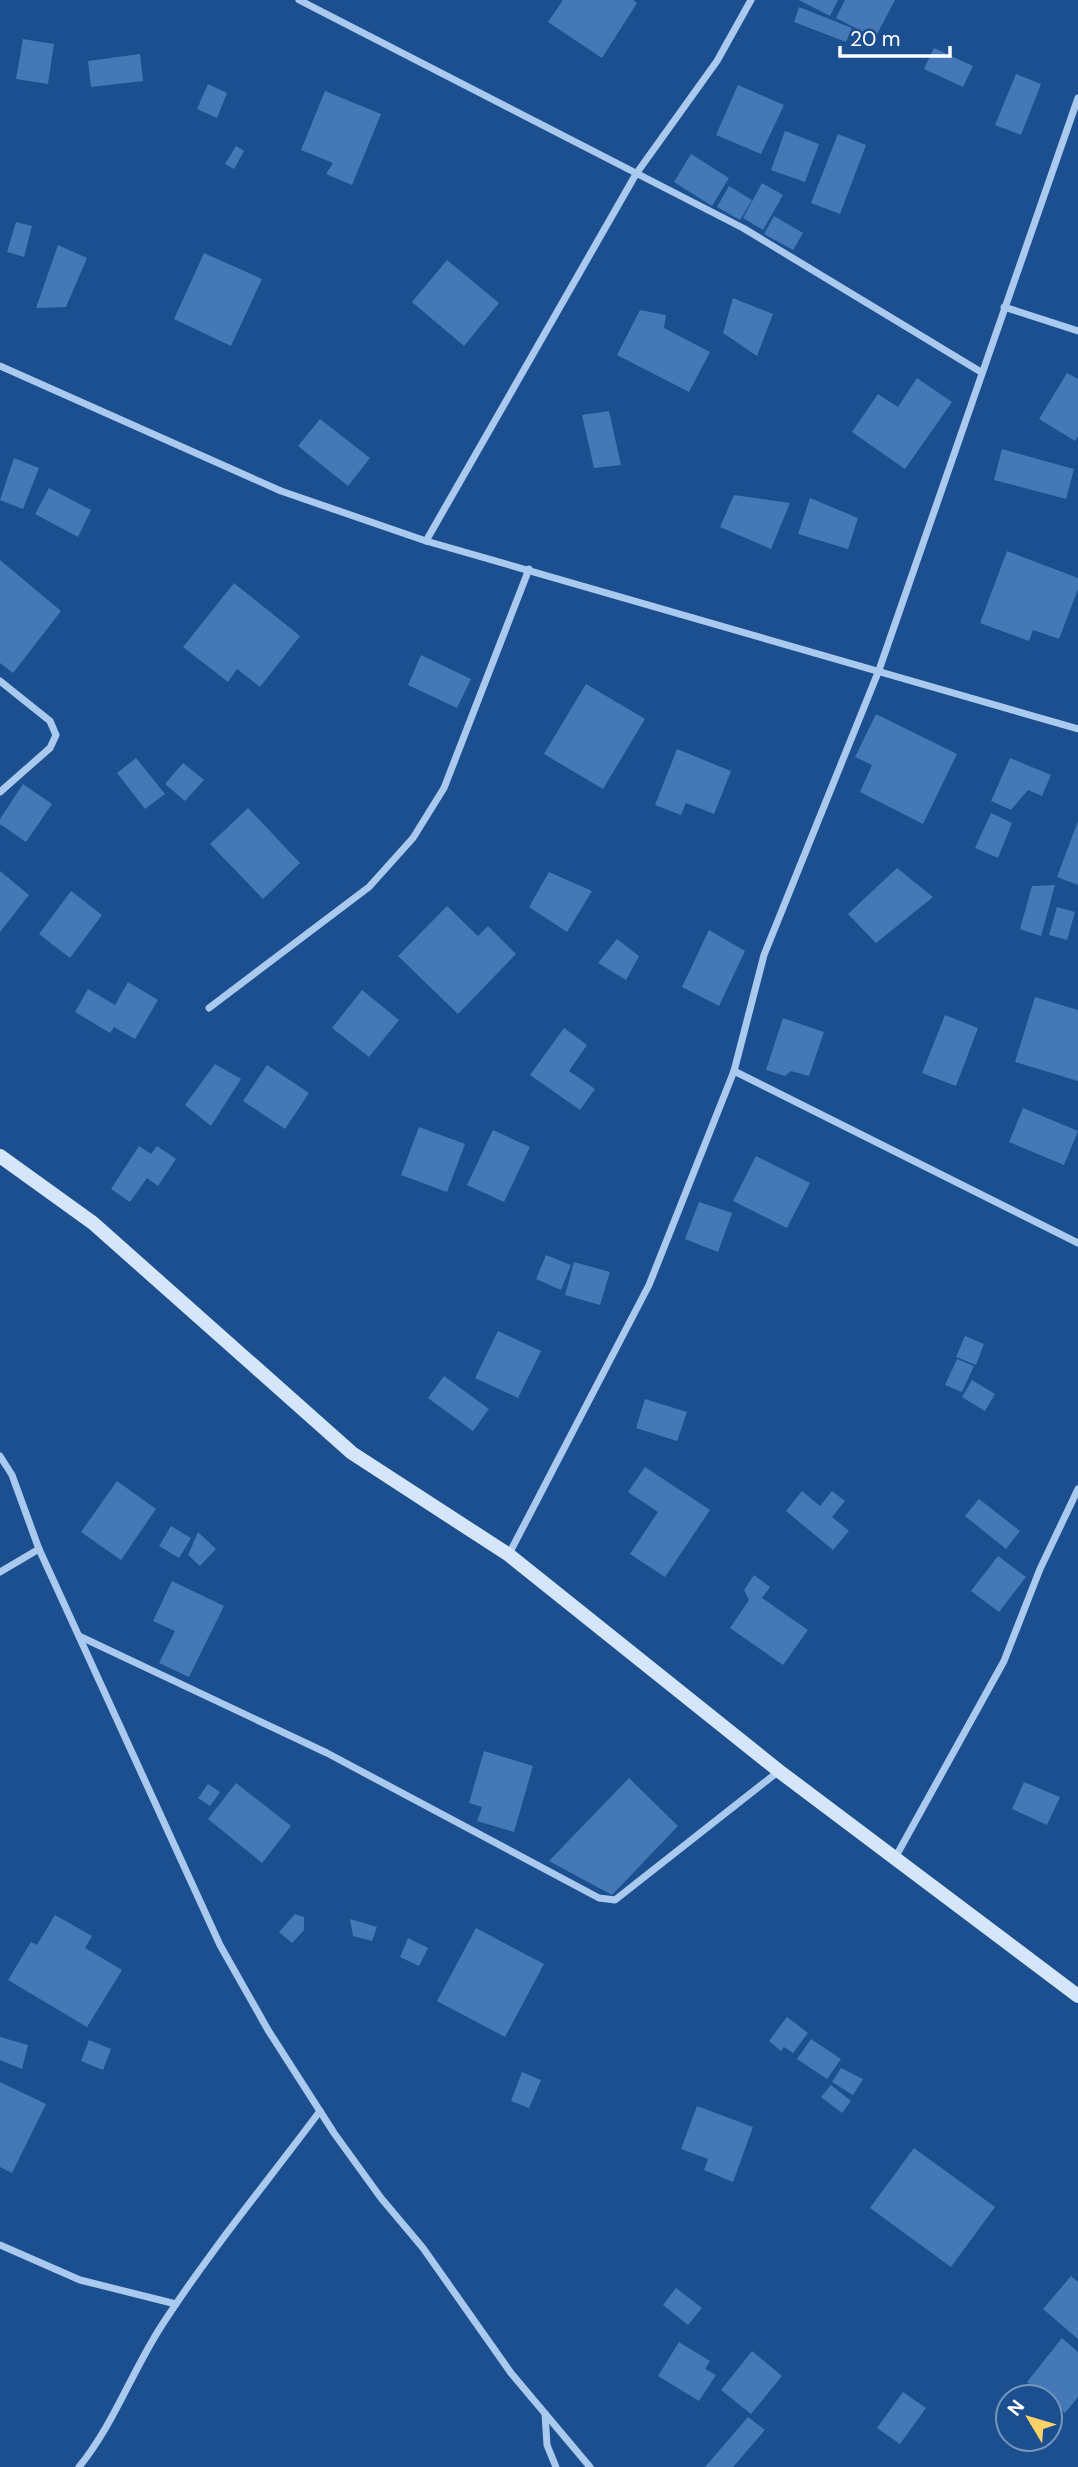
<svg xmlns="http://www.w3.org/2000/svg" width="1078" height="2467" font-family="'DM Sans',sans-serif">
<style>
.building{fill:#4478b7}
.lines{fill:none;stroke-linecap:round;stroke-linejoin:round}
.minor{stroke:#a9c9ee;stroke-width:7}
.secondary{stroke:#d6e6fa;stroke-width:14}
</style>
<rect width="100%" height="100%" fill="#1b4f8f"/>
<!-- building -->
<g class="building">
<path d="M 563,0 L 633,0 L 637,3 L 602,58 L 548,22 Z"/>
<path d="M 799,0 L 838,0 L 830,16 Z"/>
<path d="M 845,0 L 895,0 L 875,38 L 836,18 Z"/>
<path d="M 799,7 L 852,28 L 846,42 L 794,22 Z"/>
<path d="M 23,39 L 54,44 L 48,84 L 16,79 Z"/>
<path d="M 934,48 L 973,66 L 963,87 L 924,69 Z"/>
<path d="M 140,54 L 143,81 L 91,87 L 88,61 Z"/>
<path d="M 1016,74 L 1041,84 L 1021,135 L 995,125 Z"/>
<path d="M 208,84 L 227,93 L 217,118 L 197,109 Z"/>
<path d="M 738,85 L 784,105 L 761,154 L 716,135 Z"/>
<path d="M 325,91 L 381,114 L 352,185 L 326,174 L 333,163 L 301,150 Z"/>
<path d="M 785,131 L 819,144 L 805,182 L 771,170 Z"/>
<path d="M 838,134 L 866,145 L 840,214 L 811,203 Z"/>
<path d="M 236,146 L 244,151 L 234,169 L 225,164 Z"/>
<path d="M 691,154 L 729,178 L 712,206 L 674,182 Z"/>
<path d="M 762,183 L 783,195 L 763,230 L 743,218 Z"/>
<path d="M 729,186 L 752,200 L 740,220 L 717,207 Z"/>
<path d="M 774,216 L 803,233 L 793,250 L 764,234 Z"/>
<path d="M 16,222 L 32,226 L 24,257 L 7,252 Z"/>
<path d="M 58,245 L 87,258 L 66,307 L 36,308 Z"/>
<path d="M 204,253 L 262,279 L 231,346 L 174,319 Z"/>
<path d="M 447,260 L 499,303 L 464,346 L 412,302 Z"/>
<path d="M 733,298 L 773,314 L 757,356 L 723,333 Z"/>
<path d="M 640,310 L 666,315 L 664,328 L 710,352 L 689,392 L 617,355 Z"/>
<path d="M 1067,373 L 1078,379 L 1078,436 L 1075,441 L 1039,419 Z"/>
<path d="M 917,378 L 952,402 L 905,469 L 852,432 L 878,394 L 898,407 Z"/>
<path d="M 609,411 L 621,465 L 594,468 L 582,415 Z"/>
<path d="M 320,419 L 370,458 L 348,486 L 298,446 Z"/>
<path d="M 1002,449 L 1074,469 L 1066,499 L 994,480 Z"/>
<path d="M 14,458 L 39,468 L 23,509 L 0,500 Z"/>
<path d="M 49,488 L 91,510 L 78,537 L 35,514 Z"/>
<path d="M 734,495 L 790,503 L 771,549 L 720,527 Z"/>
<path d="M 810,498 L 858,518 L 848,549 L 798,534 Z"/>
<path d="M 1007,551 L 1078,578 L 1078,589 L 1059,639 L 1033,630 L 1029,641 L 980,623 Z"/>
<path d="M 0,560 L 61,611 L 13,673 L 0,663 Z"/>
<path d="M 234,583 L 300,636 L 260,687 L 237,669 L 228,682 L 183,647 Z"/>
<path d="M 421,655 L 471,679 L 457,708 L 408,685 Z"/>
<path d="M 586,684 L 645,719 L 603,789 L 544,754 Z"/>
<path d="M 876,714 L 957,754 L 923,824 L 860,792 L 872,765 L 855,757 Z"/>
<path d="M 677,749 L 731,771 L 714,814 L 686,803 L 681,815 L 655,805 Z"/>
<path d="M 136,758 L 165,794 L 145,809 L 117,773 Z"/>
<path d="M 1010,758 L 1051,775 L 1042,796 L 1028,790 L 1011,810 L 991,801 Z"/>
<path d="M 183,763 L 204,780 L 185,801 L 165,784 Z"/>
<path d="M 23,784 L 52,804 L 26,842 L 0,824 L 0,819 Z"/>
<path d="M 248,808 L 300,863 L 263,899 L 210,844 Z"/>
<path d="M 991,813 L 1012,823 L 998,858 L 975,848 Z"/>
<path d="M 1078,821 L 1078,885 L 1057,877 Z"/>
<path d="M 897,868 L 933,897 L 876,943 L 848,914 Z"/>
<path d="M 0,871 L 29,895 L 0,932 Z"/>
<path d="M 549,872 L 592,891 L 567,932 L 529,907 Z"/>
<path d="M 1055,885 L 1041,936 L 1020,929 L 1032,886 Z"/>
<path d="M 71,891 L 102,915 L 70,958 L 39,934 Z"/>
<path d="M 447,906 L 478,936 L 488,926 L 516,954 L 458,1014 L 398,956 Z"/>
<path d="M 1057,907 L 1075,912 L 1067,940 L 1049,935 Z"/>
<path d="M 709,930 L 745,951 L 719,1006 L 682,987 Z"/>
<path d="M 617,939 L 639,956 L 626,980 L 598,963 Z"/>
<path d="M 128,982 L 158,1000 L 135,1039 L 114,1027 L 110,1033 L 75,1012 L 88,989 L 115,1005 Z"/>
<path d="M 362,990 L 399,1020 L 369,1057 L 332,1028 Z"/>
<path d="M 1035,997 L 1078,1010 L 1078,1081 L 1015,1062 Z"/>
<path d="M 945,1015 L 978,1028 L 956,1086 L 922,1073 Z"/>
<path d="M 783,1018 L 824,1032 L 809,1076 L 791,1071 L 785,1076 L 766,1070 Z"/>
<path d="M 564,1028 L 587,1045 L 569,1071 L 595,1089 L 580,1110 L 530,1075 Z"/>
<path d="M 215,1064 L 241,1079 L 211,1126 L 185,1105 Z"/>
<path d="M 267,1065 L 309,1093 L 285,1129 L 243,1101 Z"/>
<path d="M 1023,1108 L 1078,1131 L 1064,1165 L 1009,1142 Z"/>
<path d="M 419,1127 L 465,1144 L 447,1192 L 401,1175 Z"/>
<path d="M 493,1130 L 530,1147 L 504,1202 L 467,1185 Z"/>
<path d="M 139,1146 L 151,1154 L 157,1146 L 176,1159 L 158,1186 L 147,1178 L 130,1202 L 111,1189 Z"/>
<path d="M 756,1156 L 810,1183 L 787,1228 L 733,1201 Z"/>
<path d="M 699,1202 L 732,1213 L 718,1252 L 685,1239 Z"/>
<path d="M 546,1255 L 571,1265 L 561,1290 L 536,1279 Z"/>
<path d="M 574,1262 L 610,1272 L 600,1305 L 565,1295 Z"/>
<path d="M 498,1331 L 541,1351 L 518,1398 L 475,1378 Z"/>
<path d="M 965,1336 L 984,1344 L 976,1365 L 956,1357 Z"/>
<path d="M 957,1359 L 974,1366 L 962,1392 L 945,1385 Z"/>
<path d="M 444,1376 L 489,1409 L 473,1431 L 428,1398 Z"/>
<path d="M 972,1380 L 995,1394 L 985,1411 L 962,1397 Z"/>
<path d="M 645,1399 L 687,1412 L 677,1441 L 636,1428 Z"/>
<path d="M 645,1467 L 710,1510 L 665,1577 L 630,1554 L 658,1512 L 628,1492 Z"/>
<path d="M 117,1481 L 156,1509 L 121,1560 L 81,1532 Z"/>
<path d="M 802,1491 L 820,1506 L 832,1491 L 845,1501 L 832,1517 L 849,1531 L 833,1550 L 786,1511 Z"/>
<path d="M 979,1499 L 1020,1531 L 1006,1549 L 965,1516 Z"/>
<path d="M 171,1526 L 191,1538 L 179,1558 L 159,1546 Z"/>
<path d="M 198,1532 L 216,1549 L 200,1566 L 188,1555 Z"/>
<path d="M 998,1556 L 1026,1577 L 999,1612 L 971,1591 Z"/>
<path d="M 754,1575 L 770,1587 L 762,1598 L 808,1630 L 783,1665 L 730,1628 L 749,1600 L 744,1590 Z"/>
<path d="M 172,1581 L 224,1606 L 189,1677 L 159,1663 L 175,1631 L 153,1621 Z"/>
<path d="M 484,1751 L 533,1766 L 514,1832 L 477,1821 L 482,1807 L 469,1803 Z"/>
<path d="M 629,1778 L 678,1826 L 612,1895 L 549,1861 Z"/>
<path d="M 1024,1782 L 1060,1797 L 1047,1825 L 1012,1809 Z"/>
<path d="M 236,1783 L 291,1826 L 262,1863 L 208,1819 Z"/>
<path d="M 208,1784 L 220,1792 L 210,1806 L 198,1798 Z"/>
<path d="M 295,1914 L 304,1917 L 304,1930 L 292,1943 L 279,1932 Z"/>
<path d="M 55,1915 L 92,1936 L 85,1948 L 122,1970 L 87,2027 L 8,1980 L 31,1942 L 37,1945 Z"/>
<path d="M 350,1919 L 377,1927 L 372,1941 L 353,1936 Z"/>
<path d="M 476,1928 L 544,1964 L 505,2037 L 437,2001 Z"/>
<path d="M 408,1938 L 428,1948 L 419,1966 L 400,1957 Z"/>
<path d="M 787,2017 L 808,2033 L 793,2053 L 784,2047 L 781,2051 L 769,2041 Z"/>
<path d="M 0,2037 L 28,2045 L 22,2069 L 0,2060 Z"/>
<path d="M 811,2039 L 841,2059 L 827,2079 L 797,2059 Z"/>
<path d="M 89,2040 L 111,2049 L 103,2070 L 81,2061 Z"/>
<path d="M 841,2068 L 863,2079 L 853,2095 L 832,2082 Z"/>
<path d="M 522,2072 L 541,2080 L 529,2108 L 511,2101 Z"/>
<path d="M 0,2082 L 46,2104 L 12,2173 L 0,2167 Z"/>
<path d="M 831,2085 L 851,2101 L 842,2113 L 821,2097 Z"/>
<path d="M 697,2106 L 753,2127 L 733,2182 L 704,2170 L 708,2159 L 681,2149 Z"/>
<path d="M 914,2148 L 995,2207 L 951,2267 L 870,2208 Z"/>
<path d="M 1071,2276 L 1078,2282 L 1078,2339 L 1043,2309 Z"/>
<path d="M 676,2288 L 702,2308 L 688,2325 L 663,2305 Z"/>
<path d="M 1062,2338 L 1078,2352 L 1078,2397 L 1065,2413 L 1050,2401 L 1050,2397 L 1045,2397 L 1027,2382 Z"/>
<path d="M 679,2342 L 710,2361 L 705,2369 L 716,2375 L 699,2401 L 658,2376 Z"/>
<path d="M 752,2351 L 782,2376 L 751,2414 L 721,2390 Z"/>
<path d="M 903,2392 L 926,2408 L 900,2444 L 877,2428 Z"/>
<path d="M 748,2417 L 765,2430 L 733,2467 L 705,2467 Z"/>
</g>
<g class="lines">
<!-- minor -->
<g class="minor">
<path d="M 299,0 L 743,228 L 981,372"/>
<path d="M 1004,307 L 1078,331"/>
<path d="M 0,366 L 281,491 L 426,541 L 1078,729"/>
<path d="M 426,541 L 636,174 L 717,61 L 751,0"/>
<path d="M 0,681 L 50,721 L 56,735 L 50,748 L 0,792"/>
<path d="M 209,1008 L 369,887 L 413,838 L 444,788 L 529,569"/>
<path d="M 734,1071 L 1078,1243"/>
<path d="M 0,1456 L 12,1475 L 39,1549 L 220,1945 L 268,2030 L 334,2133 L 381,2198 L 423,2248 L 511,2373 L 590,2467"/>
<path d="M 509,1554 L 649,1285 L 734,1071 L 764,955 L 879,670 L 1078,98"/>
<path d="M 0,1572 L 39,1549"/>
<path d="M 79,1636 L 327,1753 L 599,1898 L 615,1900 L 779,1771"/>
<path d="M 895,1858 L 1004,1661 L 1040,1569 L 1078,1489"/>
<path d="M 0,2245 L 80,2280 L 176,2304"/>
<path d="M 545,2414 L 547,2445 L 556,2467"/>
<path d="M 79,2467 C 114,2424 132,2371 162,2325 C 210,2251 267,2182 320,2111"/>
</g>
<!-- secondary -->
<path class="secondary" d="M 0,1156 L 93,1223 L 352,1453 L 509,1555 L 779,1771 L 1078,1996"/>
</g>
<!-- north arrow -->
<g transform="translate(1029 2418) rotate(308)"><circle r="33" fill="#1b4f8f" stroke="#7695bc" stroke-width="2"/>
<path d="M0-5L12 26L0 18L-12 26Z" fill="#ffd166"/>
<text y="-10" font-size="19" font-weight="bold" text-anchor="middle" fill="#ffffff">N</text>
</g>
<!-- scale -->
<path d="M840 46v10h110v-10" fill="none" stroke="#ffffff" stroke-width="3.5"/>
<text x="850" y="46" font-size="21" fill="#ffffff" stroke="#1b4f8f" stroke-width="5" paint-order="stroke">20 m</text>
</svg>
